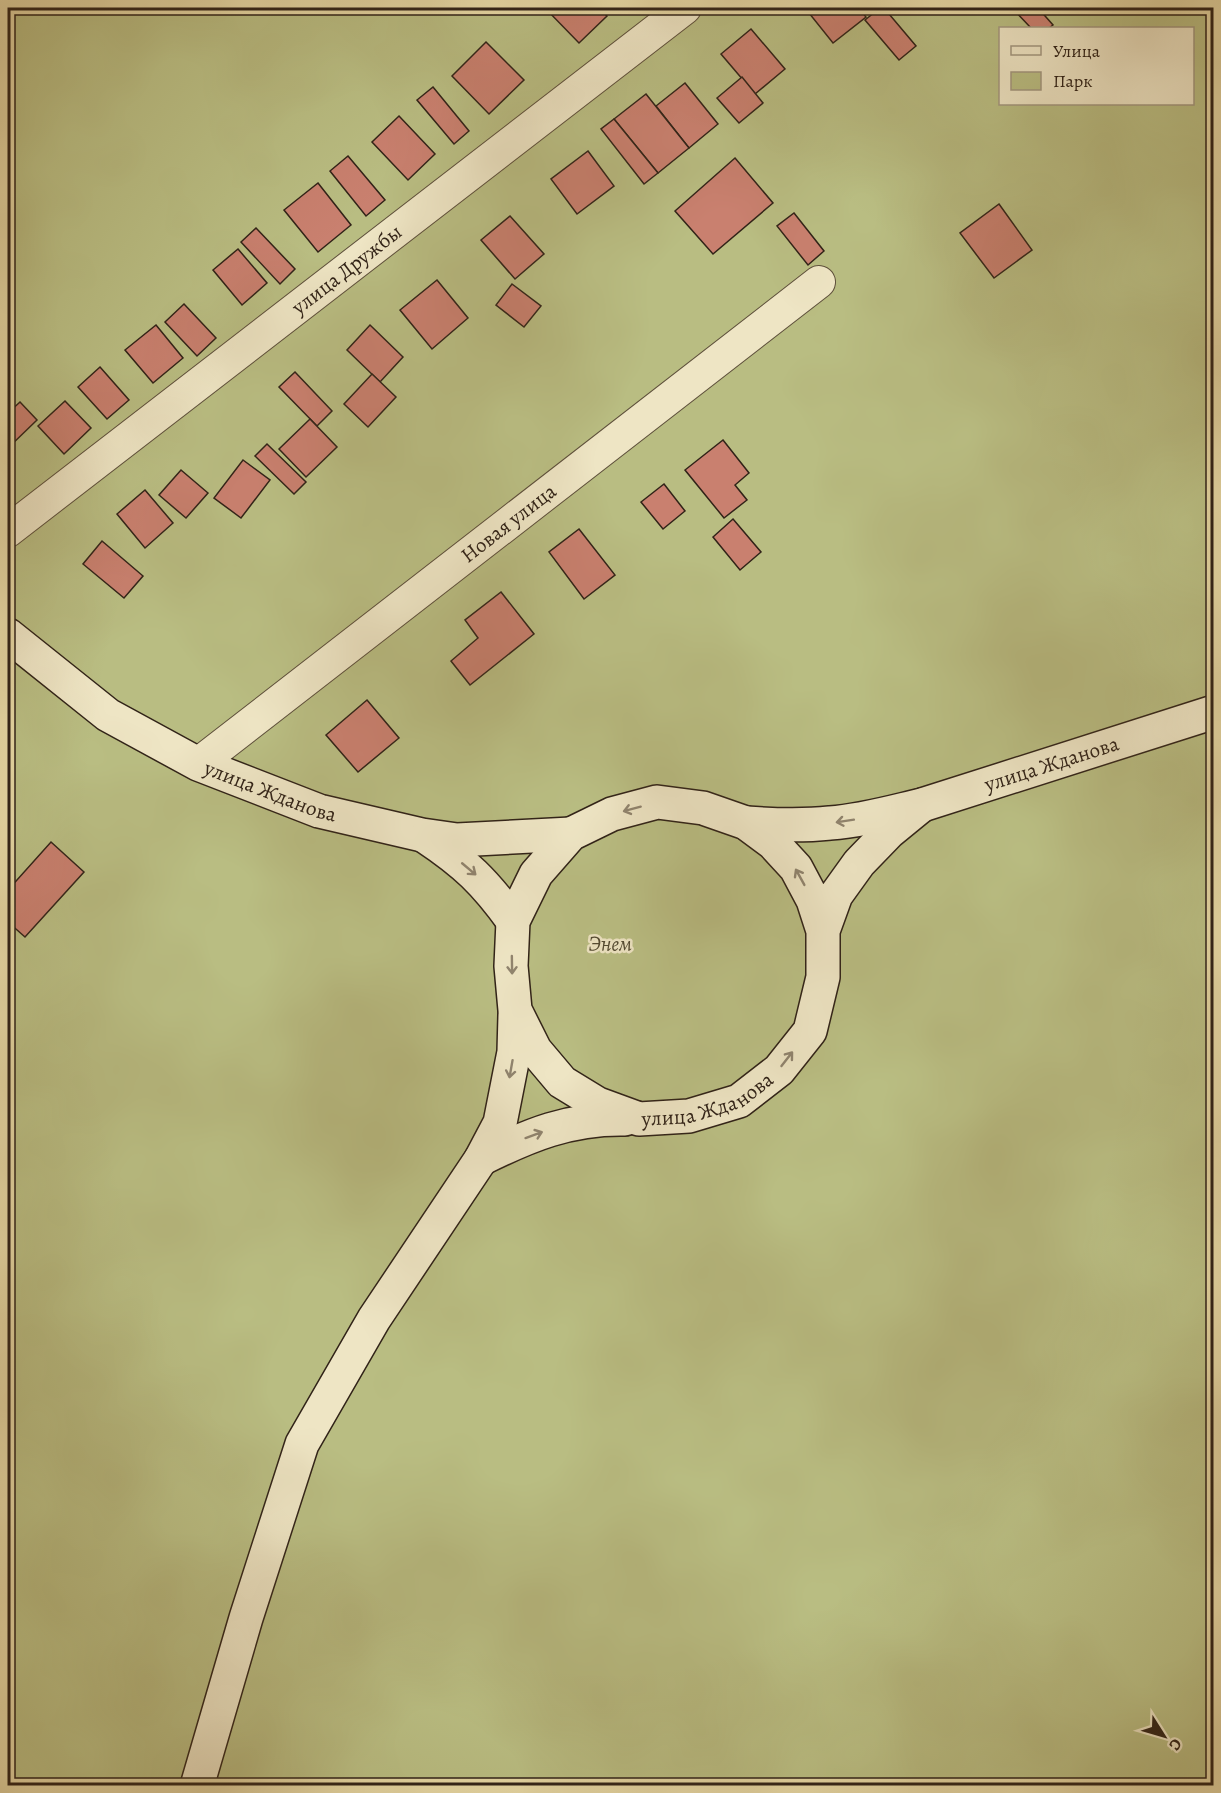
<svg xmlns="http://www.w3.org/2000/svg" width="1221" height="1793" font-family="Alegreya,serif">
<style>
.green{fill:#b9bd82;stroke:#75704d;stroke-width:1.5;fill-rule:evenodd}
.building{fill:#c9806f;stroke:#312318;stroke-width:1.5}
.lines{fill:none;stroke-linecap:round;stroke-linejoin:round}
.street-casing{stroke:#5e503b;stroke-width:34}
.secondary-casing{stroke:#312318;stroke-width:36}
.street{stroke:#eee5c4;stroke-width:32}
.secondary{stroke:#eee5c4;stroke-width:33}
.oneway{stroke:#90846e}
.labels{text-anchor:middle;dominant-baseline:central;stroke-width:5;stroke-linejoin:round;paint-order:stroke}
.street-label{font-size:21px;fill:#312318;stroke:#eee5c4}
.park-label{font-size:21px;font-style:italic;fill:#534a32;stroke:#eee5c4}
</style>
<rect width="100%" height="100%" fill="#e5d7a4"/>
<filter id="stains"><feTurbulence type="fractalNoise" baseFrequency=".00333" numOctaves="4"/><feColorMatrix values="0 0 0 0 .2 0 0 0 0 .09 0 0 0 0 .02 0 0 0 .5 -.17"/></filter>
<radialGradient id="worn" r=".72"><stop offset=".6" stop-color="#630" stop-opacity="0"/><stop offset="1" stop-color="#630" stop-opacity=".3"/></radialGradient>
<!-- green -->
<path class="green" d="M 8,8 L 1213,8 L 1213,1785 L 8,1786 ZM 1000,28 L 1192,28 L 1192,104 L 1000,104 Z"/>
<!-- building -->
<g class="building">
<path d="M 545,8 L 598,8 L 607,16 L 579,43 Z"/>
<path d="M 805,8 L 859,8 L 866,17 L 833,43 Z"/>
<path d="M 880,8 L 884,8 L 916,46 L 899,60 L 865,20 Z"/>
<path d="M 1012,8 L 1038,8 L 1053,25 L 1049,28 L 1031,28 Z"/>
<path d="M 751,29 L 785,69 L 755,94 L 721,54 Z"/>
<path d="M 486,42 L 524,80 L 489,114 L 452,76 Z"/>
<path d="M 742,77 L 763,103 L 739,123 L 717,98 Z"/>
<path d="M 685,83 L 718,124 L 689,148 L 656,106 Z"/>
<path d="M 433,87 L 469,131 L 454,144 L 417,100 Z"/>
<path d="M 646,94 L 689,148 L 658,173 L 614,119 Z"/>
<path d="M 399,116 L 435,154 L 408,180 L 372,142 Z"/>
<path d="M 614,119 L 658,173 L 644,184 L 601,129 Z"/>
<path d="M 588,151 L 614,186 L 577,214 L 551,179 Z"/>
<path d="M 348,156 L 385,200 L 366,216 L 330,171 Z"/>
<path d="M 735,158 L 773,203 L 713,254 L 675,211 Z"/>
<path d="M 318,183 L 351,225 L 318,252 L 284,210 Z"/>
<path d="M 999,204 L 1032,250 L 994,278 L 960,233 Z"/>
<path d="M 794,213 L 824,251 L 808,265 L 777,226 Z"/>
<path d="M 510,216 L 544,254 L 515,279 L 481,240 Z"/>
<path d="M 256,228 L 295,269 L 280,284 L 241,242 Z"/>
<path d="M 238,249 L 267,283 L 242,305 L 213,270 Z"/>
<path d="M 437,280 L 468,318 L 432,349 L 400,310 Z"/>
<path d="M 512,284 L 541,306 L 524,327 L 496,305 Z"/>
<path d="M 184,304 L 216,338 L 197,356 L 165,322 Z"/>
<path d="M 156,325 L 183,358 L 153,383 L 125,350 Z"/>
<path d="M 370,325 L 403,357 L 380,382 L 347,350 Z"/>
<path d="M 100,367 L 129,400 L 107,419 L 78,387 Z"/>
<path d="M 295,372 L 332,411 L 317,426 L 279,387 Z"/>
<path d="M 372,374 L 396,397 L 368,427 L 344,404 Z"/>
<path d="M 65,401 L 91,428 L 64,454 L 38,426 Z"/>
<path d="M 20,402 L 37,420 L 8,448 L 8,413 Z"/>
<path d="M 310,419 L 337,447 L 306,477 L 279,449 Z"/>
<path d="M 723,440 L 749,473 L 735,485 L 747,500 L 724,518 L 685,470 Z"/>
<path d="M 267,444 L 306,482 L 294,494 L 255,456 Z"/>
<path d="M 243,460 L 270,480 L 241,518 L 214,498 Z"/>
<path d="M 181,470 L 208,493 L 186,518 L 159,495 Z"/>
<path d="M 664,484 L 685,511 L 663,529 L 641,502 Z"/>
<path d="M 145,490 L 173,523 L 145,548 L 117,514 Z"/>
<path d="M 733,519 L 761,552 L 740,570 L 713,537 Z"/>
<path d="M 579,529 L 615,575 L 584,599 L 549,552 Z"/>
<path d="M 102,541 L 143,576 L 124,598 L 83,564 Z"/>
<path d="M 501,592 L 534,634 L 470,685 L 451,661 L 478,638 L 465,620 Z"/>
<path d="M 367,700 L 399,738 L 358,772 L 326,735 Z"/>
<path d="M 51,842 L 84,872 L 25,937 L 8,922 L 8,890 Z"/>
</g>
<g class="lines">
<!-- street casing -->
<g class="street-casing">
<g id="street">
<path id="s1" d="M 8,531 L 685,8"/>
<path id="s2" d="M 198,764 L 819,282"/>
</g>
</g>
<!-- secondary casing -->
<g class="secondary-casing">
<g id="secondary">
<path id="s3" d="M 8,635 L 108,715 L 198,764 L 319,811 L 422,835 L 457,840 L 571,834"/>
<path id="s4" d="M 746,823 C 774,825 802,826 830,823 C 861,821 892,812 922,805 L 1214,712"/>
<path d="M 426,837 C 465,863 485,882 513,921"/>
<path id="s5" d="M 823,931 L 813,900 L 796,868 L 773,843 L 746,823 L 703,808 L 657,802 L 612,814 L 571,834 L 536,874 L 513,921 L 511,966 L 515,1010 L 535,1050 L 562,1082 L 598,1104 L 639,1119 L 689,1116 L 739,1101 L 779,1070 L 810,1031 L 823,977 L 823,931 L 836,895 L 859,863 L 889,832 L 922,805"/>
<path d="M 481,1159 C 529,1135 570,1118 625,1119"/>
<path d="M 197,1786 L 246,1618 L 302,1444 L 374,1319 L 481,1159 L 500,1123 L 514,1052 L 515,1015"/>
</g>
</g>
<!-- street -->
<use href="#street" class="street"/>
<!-- secondary -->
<use href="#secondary" class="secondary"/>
</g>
<!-- one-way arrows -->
<defs><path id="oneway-shaft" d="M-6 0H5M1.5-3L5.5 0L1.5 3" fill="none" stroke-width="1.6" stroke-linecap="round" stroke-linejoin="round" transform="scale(1.5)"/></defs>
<g class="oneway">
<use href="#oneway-shaft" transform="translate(632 809) rotate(165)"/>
<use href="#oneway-shaft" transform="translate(845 821) rotate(171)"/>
<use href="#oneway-shaft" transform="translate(469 869) rotate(40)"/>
<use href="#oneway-shaft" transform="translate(800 877) rotate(-119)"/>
<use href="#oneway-shaft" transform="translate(512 965) rotate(89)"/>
<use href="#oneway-shaft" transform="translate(787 1059) rotate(-52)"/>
<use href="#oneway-shaft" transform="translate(511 1069) rotate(100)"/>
<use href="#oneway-shaft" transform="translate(534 1135) rotate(-20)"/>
</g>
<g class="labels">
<!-- street labels -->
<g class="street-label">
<text stroke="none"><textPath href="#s1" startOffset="428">улица Дружбы</textPath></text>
<text stroke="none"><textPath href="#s2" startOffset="393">Новая улица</textPath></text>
<text stroke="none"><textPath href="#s4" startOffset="314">улица Жданова</textPath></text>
<text stroke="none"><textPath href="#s3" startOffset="308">улица Жданова</textPath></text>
<text stroke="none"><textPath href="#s5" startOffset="760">улица Жданова</textPath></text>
</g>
<!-- park labels -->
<g class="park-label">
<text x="610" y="944">Энем</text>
</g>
</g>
<!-- margin -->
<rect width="1221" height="1793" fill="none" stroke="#e5d7a4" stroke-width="30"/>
<rect x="9" y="9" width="1203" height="1775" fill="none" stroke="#312318" stroke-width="3"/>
<rect x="15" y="15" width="1191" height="1763" fill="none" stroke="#312318" stroke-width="1.5"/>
<!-- legend -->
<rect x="999" y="27" width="195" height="78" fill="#eee5c4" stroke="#a2977f" stroke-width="1.5"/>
<rect x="1011" y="46" width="30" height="9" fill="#eee5c4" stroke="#a2977f" stroke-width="1.5"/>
<text x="1053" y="57" font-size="18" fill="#312318">Улица</text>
<rect x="1011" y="72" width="30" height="18" fill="#b9bd82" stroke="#a2977f" stroke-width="1.5"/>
<text x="1053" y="87" font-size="18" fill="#312318">Парк</text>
<!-- north arrow -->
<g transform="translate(1164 1736) rotate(127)" stroke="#eee5c4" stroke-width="4.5" paint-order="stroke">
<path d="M0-4.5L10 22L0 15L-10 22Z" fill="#312318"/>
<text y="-9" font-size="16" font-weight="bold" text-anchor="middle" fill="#312318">С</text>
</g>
<rect width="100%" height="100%" filter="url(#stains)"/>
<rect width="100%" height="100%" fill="url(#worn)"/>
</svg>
